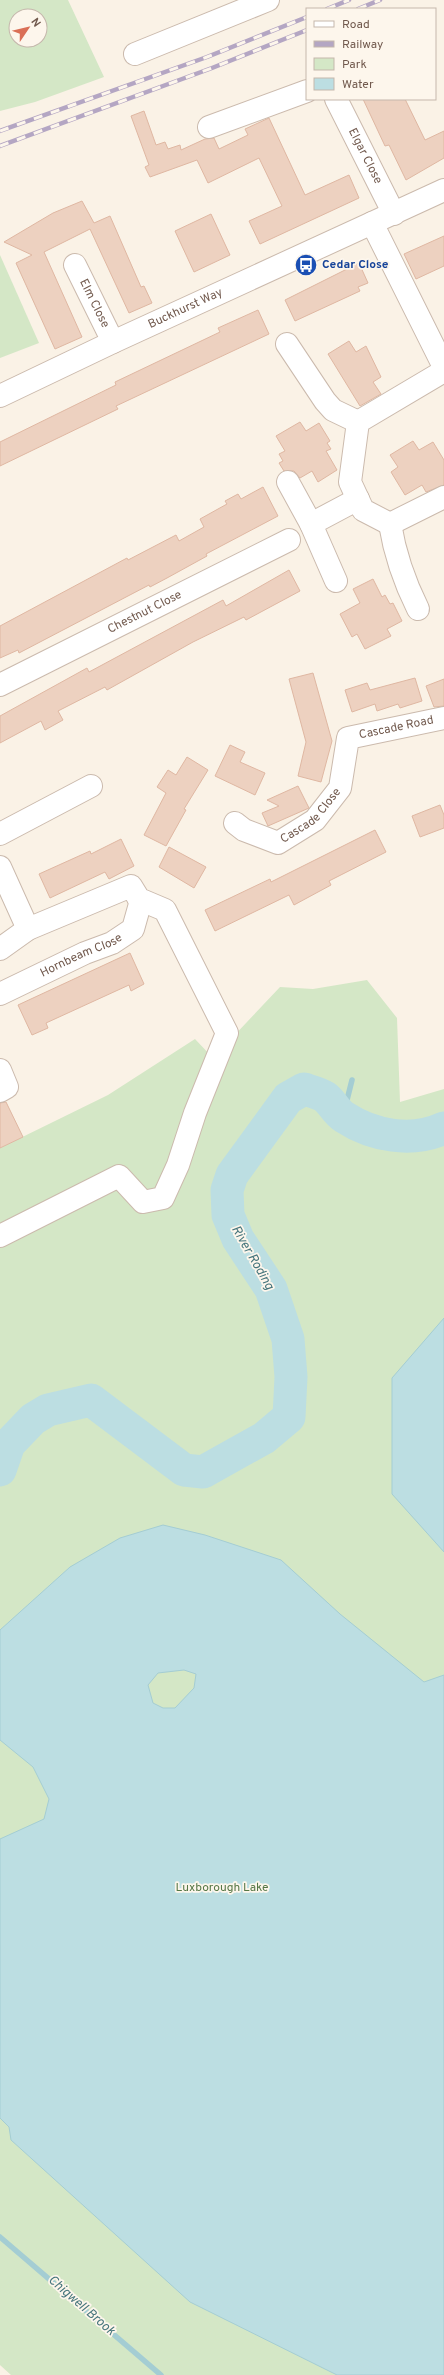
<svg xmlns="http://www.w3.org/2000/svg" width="444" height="2375" font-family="Overpass,sans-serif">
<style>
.green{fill:#d4e7c6;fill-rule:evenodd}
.water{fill:#bcdee2;stroke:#a4cdd3;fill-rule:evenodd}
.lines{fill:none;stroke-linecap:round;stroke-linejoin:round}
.stream{stroke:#a4cdd3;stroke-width:5.5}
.river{stroke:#bcdee2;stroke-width:33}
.building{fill:#edd1c0;stroke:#dfb7a2}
.minor-casing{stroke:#cbbaad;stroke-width:24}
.minor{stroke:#fff;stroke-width:22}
.rail-casing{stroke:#b4a6c3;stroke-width:4.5}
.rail{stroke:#fdf6ec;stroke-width:3;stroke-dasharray:9;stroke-linecap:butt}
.labels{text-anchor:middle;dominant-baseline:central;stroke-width:3.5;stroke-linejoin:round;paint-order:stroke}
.street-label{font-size:12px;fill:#71594d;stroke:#fdf6ec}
.transit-label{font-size:12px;font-weight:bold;fill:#164399;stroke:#fdf6ec;text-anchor:start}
.park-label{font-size:12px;fill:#567746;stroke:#fdf6ec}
.water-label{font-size:13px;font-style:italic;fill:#46757c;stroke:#fdf6ec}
</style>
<rect width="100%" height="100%" fill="#faf2e6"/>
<!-- green -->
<g class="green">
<path d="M 0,0 L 68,0 L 104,77 L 35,102 L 0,111 ZM 16,16 L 40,16 L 40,40 L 16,40 Z"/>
<path d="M 0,255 L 39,343 L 0,358 Z"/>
<path d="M 367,980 L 397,1018 L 400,1102 L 444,1089 L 444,2375 L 11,2375 L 0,2365 L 0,1148 L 108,1095 L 195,1039 L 213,1058 L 280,987 L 313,989 Z"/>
</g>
<!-- water -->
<g class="water">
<path d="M 444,1318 L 444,1552 L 392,1494 L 392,1378 Z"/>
<path d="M 163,1525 L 205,1535 L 281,1560 L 340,1614 L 424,1682 L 444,1675 L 444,2375 L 337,2375 L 190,2302 L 11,2140 L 9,2127 L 0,2118 L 0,1839 L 44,1819 L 49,1799 L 33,1767 L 0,1740 L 0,1630 L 70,1567 L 120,1538 ZM 184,1670 L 196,1674 L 194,1688 L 175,1708 L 163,1708 L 153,1703 L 148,1685 L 158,1673 Z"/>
</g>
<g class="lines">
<!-- stream -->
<g class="stream">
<path d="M 343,1116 L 352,1080"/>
<path d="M 0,2237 L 161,2375"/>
</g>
<!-- river -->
<path class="river" d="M 0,1470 L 9,1444 L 33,1419 L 48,1410 L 91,1400 L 184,1470 L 203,1472 L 264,1438 L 289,1417 L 291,1377 L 288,1339 L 271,1289 L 238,1239 L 228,1215 L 227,1190 L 232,1175 L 288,1098 L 304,1089 C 310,1091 319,1093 325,1097 C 332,1102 336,1112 344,1117 C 373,1136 412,1143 444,1128"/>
</g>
<!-- building -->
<g class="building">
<path d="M 363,99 L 405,99 L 425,140 L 444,131 L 444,158 L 406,180 L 389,145 L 385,146 Z"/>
<path d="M 144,111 L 156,145 L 165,142 L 168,149 L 180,145 L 181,150 L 205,139 L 214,138 L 219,149 L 248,135 L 245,129 L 269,118 L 305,195 L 349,175 L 359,198 L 260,244 L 249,221 L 282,206 L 259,158 L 208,183 L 197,160 L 150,177 L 145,167 L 149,165 L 131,116 Z"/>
<path d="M 82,201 L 94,223 L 110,216 L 141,287 L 144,286 L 152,303 L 129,313 L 90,229 L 44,252 L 82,337 L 55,349 L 16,263 L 32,255 L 4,242 L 53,213 Z"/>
<path d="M 211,214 L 230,255 L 194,272 L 175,231 Z"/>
<path d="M 444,236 L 444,266 L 416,279 L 404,254 Z"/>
<path d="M 359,263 L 368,283 L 358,287 L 360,291 L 295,321 L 285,300 Z"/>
<path d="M 258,310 L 269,334 L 116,406 L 118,409 L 0,466 L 0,442 L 116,385 L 115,382 L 220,332 L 218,328 Z"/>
<path d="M 349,341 L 356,352 L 366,346 L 381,377 L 373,382 L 381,394 L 360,406 L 328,354 Z"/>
<path d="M 300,422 L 306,431 L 319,423 L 330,441 L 327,443 L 331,449 L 326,451 L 337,470 L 318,482 L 312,471 L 300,478 L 294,471 L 284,471 L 279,463 L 283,461 L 279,454 L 285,451 L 276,436 Z"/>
<path d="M 413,441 L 419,450 L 433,442 L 444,460 L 444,485 L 426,492 L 422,485 L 405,495 L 391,472 L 398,467 L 390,455 Z"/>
<path d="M 263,487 L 278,516 L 206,554 L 207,556 L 167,578 L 150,587 L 149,585 L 19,653 L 18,650 L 0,658 L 0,626 L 127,558 L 128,560 L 176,535 L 179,541 L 204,527 L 200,519 L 227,504 L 225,501 L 238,494 L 241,499 Z"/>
<path d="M 289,570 L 300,591 L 246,620 L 244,617 L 193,642 L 107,690 L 105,687 L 58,711 L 63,720 L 45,730 L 41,721 L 0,743 L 0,716 L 87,668 L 89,672 L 223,600 L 226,606 Z"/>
<path d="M 373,579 L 382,597 L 385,595 L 390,604 L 393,603 L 402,621 L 387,629 L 391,636 L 365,649 L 357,634 L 352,637 L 340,614 L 360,603 L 353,589 Z"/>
<path d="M 313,673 L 332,741 L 321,782 L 298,776 L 306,742 L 289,679 Z"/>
<path d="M 415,678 L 422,701 L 400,708 L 398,704 L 377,711 L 375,704 L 352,712 L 345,690 L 367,683 L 370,690 Z"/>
<path d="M 444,679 L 444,706 L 434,707 L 426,686 Z"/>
<path d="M 230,745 L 245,752 L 240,762 L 265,773 L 255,795 L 215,776 Z"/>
<path d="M 187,757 L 208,770 L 184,809 L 186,810 L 166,846 L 144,835 L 166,793 L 157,787 L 168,770 L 176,775 Z"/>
<path d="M 298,786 L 309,808 L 268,826 L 262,813 L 279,806 L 267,800 Z"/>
<path d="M 440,805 L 444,815 L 444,828 L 420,837 L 412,816 Z"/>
<path d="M 375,830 L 386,852 L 329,881 L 331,885 L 294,905 L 289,895 L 215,931 L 205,910 L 270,879 L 271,882 Z"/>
<path d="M 121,839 L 134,866 L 109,879 L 105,872 L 50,898 L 39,874 L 90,851 L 91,854 Z"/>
<path d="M 169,847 L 206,867 L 194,888 L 159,867 Z"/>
<path d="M 130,953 L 144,984 L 131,991 L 129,985 L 46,1023 L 48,1028 L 32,1035 L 18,1005 Z"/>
<path d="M 6,1102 L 23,1137 L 0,1148 L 0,1103 Z"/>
</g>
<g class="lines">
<!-- minor casing -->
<g class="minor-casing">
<g id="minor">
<path d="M 135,54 L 268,0"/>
<path id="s1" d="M 336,99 L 394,214"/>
<path d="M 209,127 L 307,91"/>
<path d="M 372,223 L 444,367"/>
<path id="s2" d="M 75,265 L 113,342"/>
<path d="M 287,344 L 325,401 L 333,410 L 358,422"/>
<path id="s3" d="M 0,396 L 113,342 L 444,190"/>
<path d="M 288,482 L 311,524"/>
<path d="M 390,524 L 363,510 L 350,482 L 358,422 L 444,371"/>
<path d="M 390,524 C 395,555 404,581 418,609"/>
<path d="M 390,524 L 444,497"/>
<path d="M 336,581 L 311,524 L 358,499"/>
<path id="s4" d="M 0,685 L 289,540"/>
<path id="s5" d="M 235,823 L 244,830 L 278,843 L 315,820 L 340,788 L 348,738 L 444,718"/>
<path d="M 0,834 L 91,786"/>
<path d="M 0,867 L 28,929"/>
<path d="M 0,949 L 28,929 L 131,886 L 139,899 L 165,910 L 227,1033 L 195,1113 L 178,1165 L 163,1198 L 143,1202 L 119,1176 L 0,1236"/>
<path id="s6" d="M 0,994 L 85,953 L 112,943 L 133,929 L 140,904 L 139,899"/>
<path d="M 0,1070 L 7,1087 L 0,1091"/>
</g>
</g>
<!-- minor -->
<use href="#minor" class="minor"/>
<!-- rail casing -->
<g class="rail-casing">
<g id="rail">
<path d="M 327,9 L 349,0"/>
<path d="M 358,9 L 380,0"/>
<path d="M 0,131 L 207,57 L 307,17"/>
<path d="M 0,146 L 212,68 L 307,30"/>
</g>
</g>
<!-- rail -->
<use href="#rail" class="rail"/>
</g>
<!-- icons -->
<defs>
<g id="bus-disc" transform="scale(1.15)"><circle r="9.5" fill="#1a4fb4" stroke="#fdf6ec"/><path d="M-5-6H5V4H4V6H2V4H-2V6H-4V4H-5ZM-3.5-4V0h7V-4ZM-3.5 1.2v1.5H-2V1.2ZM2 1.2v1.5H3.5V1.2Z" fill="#fff"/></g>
</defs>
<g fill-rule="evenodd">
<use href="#bus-disc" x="306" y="265"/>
</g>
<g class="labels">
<!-- street labels -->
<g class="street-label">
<text stroke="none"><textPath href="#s1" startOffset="64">Elgar Close</textPath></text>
<text stroke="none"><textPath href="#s2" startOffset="43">Elm Close</textPath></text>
<text stroke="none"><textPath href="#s3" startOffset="205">Buckhurst Way</textPath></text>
<text stroke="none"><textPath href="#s4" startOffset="162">Chestnut Close</textPath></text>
<text stroke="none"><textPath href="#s5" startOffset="232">Cascade Road</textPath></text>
<text stroke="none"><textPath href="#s5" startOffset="91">Cascade Close</textPath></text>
<text stroke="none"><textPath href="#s6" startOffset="90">Hornbeam Close</textPath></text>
</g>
<!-- transit labels -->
<g class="transit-label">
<text x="322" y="265">Cedar Close</text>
</g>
<!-- park labels -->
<g class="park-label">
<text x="222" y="1888">Luxborough Lake</text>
</g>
<!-- water labels -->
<g class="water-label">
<text transform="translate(252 1258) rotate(60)">River Roding</text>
<text transform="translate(81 2306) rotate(41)">Chigwell Brook</text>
</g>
</g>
<!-- legend -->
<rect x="306" y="8" width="130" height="92" fill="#fdf6ec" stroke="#c5b7ac"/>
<rect x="314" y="21" width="20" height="6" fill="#ffffff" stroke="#c5b7ac"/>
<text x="342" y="28" font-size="12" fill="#71594d">Road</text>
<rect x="314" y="41" width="20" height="6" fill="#b4a6c3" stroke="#c5b7ac"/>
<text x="342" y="48" font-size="12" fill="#71594d">Railway</text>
<rect x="314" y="58" width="20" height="12" fill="#d4e7c6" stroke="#c5b7ac"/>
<text x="342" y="68" font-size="12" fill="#71594d">Park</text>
<rect x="314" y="78" width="20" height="12" fill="#bcdee2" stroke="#c5b7ac"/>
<text x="342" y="88" font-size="12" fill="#71594d">Water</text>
<!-- north arrow -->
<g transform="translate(28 28) rotate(55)"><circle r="19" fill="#fdf6ec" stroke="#c5b7ac"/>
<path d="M0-3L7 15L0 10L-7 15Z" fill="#da6f56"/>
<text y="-6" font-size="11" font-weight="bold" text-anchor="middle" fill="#71594d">N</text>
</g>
</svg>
